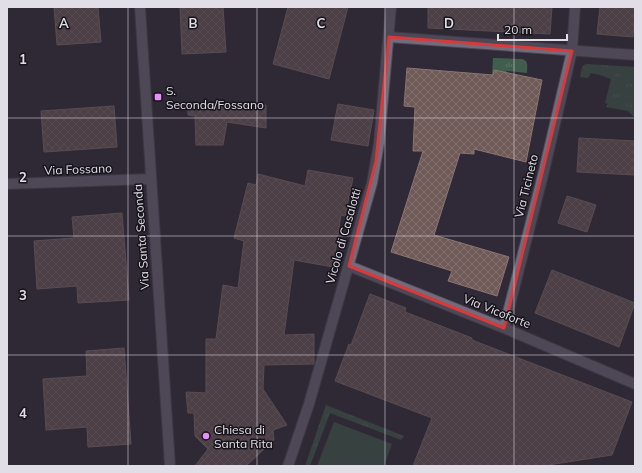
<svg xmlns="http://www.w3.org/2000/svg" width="642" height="473" font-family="Mulish,sans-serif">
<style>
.grass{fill:url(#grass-tufts)}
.garden{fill:#415d4d}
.building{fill:url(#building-cross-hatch);stroke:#8b7572}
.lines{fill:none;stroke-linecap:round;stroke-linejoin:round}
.street-casing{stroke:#4d4653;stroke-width:12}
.street{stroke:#736b7c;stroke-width:10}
.marked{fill:none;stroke:#d73a3b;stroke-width:3;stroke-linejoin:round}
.grid{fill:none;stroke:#e2dee8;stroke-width:1;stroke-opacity:0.55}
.poi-dot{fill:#e98dfe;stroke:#16131a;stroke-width:1.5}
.labels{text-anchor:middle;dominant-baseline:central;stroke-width:3;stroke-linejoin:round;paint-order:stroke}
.poi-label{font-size:12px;fill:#e2dee8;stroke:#16131a;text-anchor:start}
.street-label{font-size:12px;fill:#e2dee8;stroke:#16131a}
.grid-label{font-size:13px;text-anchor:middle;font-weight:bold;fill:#e2dee8;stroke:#16131a;stroke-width:3;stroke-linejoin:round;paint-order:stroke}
</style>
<defs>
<pattern id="grass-tufts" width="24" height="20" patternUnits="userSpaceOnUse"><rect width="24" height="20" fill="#415d4d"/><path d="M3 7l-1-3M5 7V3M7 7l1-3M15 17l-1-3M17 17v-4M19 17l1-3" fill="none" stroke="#5c7467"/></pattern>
<pattern id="building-cross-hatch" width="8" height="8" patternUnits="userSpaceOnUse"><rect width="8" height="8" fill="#6f5a57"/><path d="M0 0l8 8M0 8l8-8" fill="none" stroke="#83716f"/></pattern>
</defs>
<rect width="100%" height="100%" fill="#302937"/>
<!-- grass -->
<g class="grass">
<path d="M 493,58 L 522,59 C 529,61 527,66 527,73 L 507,71 L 504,74 L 490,113 Z"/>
<path d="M 587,64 L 635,67 L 635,118 L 628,111 L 606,107 L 608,104 L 605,103 L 611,79 L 600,75 L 591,73 L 588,78 L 580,77 C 581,71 581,65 587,64 Z"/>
<path d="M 326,405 L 404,436 L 401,440 L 330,413 L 310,466 L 305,466 Z"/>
</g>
<!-- garden -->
<path class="garden" d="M 334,422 L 392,444 L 384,466 L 317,466 Z"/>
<!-- building -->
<g class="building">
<path d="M 54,7 L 98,7 L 101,42 L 57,45 Z"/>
<path d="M 180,7 L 223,7 L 226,52 L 182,54 Z"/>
<path d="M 288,7 L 348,7 L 329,79 L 273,64 Z"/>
<path d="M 428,7 L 552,7 L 550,34 L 428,28 Z"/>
<path d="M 600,7 L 635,7 L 633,37 L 597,34 Z"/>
<path d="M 407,68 L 493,75 L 494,70 L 542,80 L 526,162 L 474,149 L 474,154 L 460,153 L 434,235 L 509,257 L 497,296 L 448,281 L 452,271 L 391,252 L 423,151 L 413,151 L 415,107 L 404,106 Z"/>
<path d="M 338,104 L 374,110 L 368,146 L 331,140 Z"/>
<path d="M 188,105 L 266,105 L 266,128 L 227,122 L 223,145 L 196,145 L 195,116 L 188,115 Z"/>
<path d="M 114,106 L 117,147 L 44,152 L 41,111 Z"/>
<path d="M 579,138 L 635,141 L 635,175 L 577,172 Z"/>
<path d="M 308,170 L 353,178 L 345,216 L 341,215 L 333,267 L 294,260 L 284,335 L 314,334 L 314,364 L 264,365 L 263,389 L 287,425 L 273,430 L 274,440 L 246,466 L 195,466 L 208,449 L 195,436 L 194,413 L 188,413 L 186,392 L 206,393 L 206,339 L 216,339 L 223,285 L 238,288 L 244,241 L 234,238 L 248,183 L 256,185 L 258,174 L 305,186 Z"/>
<path d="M 567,196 L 596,205 L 587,232 L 558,223 Z"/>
<path d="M 122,213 L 129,300 L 78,303 L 77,286 L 37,289 L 34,241 L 74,238 L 72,217 Z"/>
<path d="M 552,270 L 635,303 L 619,347 L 535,313 Z"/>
<path d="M 370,294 L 406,308 L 405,312 L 472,338 L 472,340 L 632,402 L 612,455 L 542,466 L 413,466 L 432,418 L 335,381 L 349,344 L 351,345 Z"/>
<path d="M 124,348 L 131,444 L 88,447 L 87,427 L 46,430 L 43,379 L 87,376 L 86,351 Z"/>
</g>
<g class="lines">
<!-- street casing -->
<g class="street-casing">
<g id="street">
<path d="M 140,7 L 170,466"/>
<path d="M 389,37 L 635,55"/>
<path d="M 7,184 L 150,179"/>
<path d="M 349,266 L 504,328 L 635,384"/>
<path d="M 504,328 L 544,171 L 572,51 L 575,7"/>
<path d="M 288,466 L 309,404 L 372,183 L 379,143 L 391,7"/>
</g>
</g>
<!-- street -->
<use href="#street" class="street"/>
</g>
<!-- marked area -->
<path d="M0 0H642V473H0ZM 389,37 L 572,51 L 504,328 L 349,266 L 376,161 Z" fill="#302937" fill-opacity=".55" fill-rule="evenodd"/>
<path class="marked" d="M 389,37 L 572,51 L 504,328 L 349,266 L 376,161 Z"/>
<!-- grid -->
<path class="grid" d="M 128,7 L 128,466M 257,7 L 257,466M 385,7 L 385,466M 514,7 L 514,466M 7,118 L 635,118M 7,236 L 635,236M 7,355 L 635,355"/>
<!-- markers -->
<g class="poi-dot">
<rect x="154" y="93" width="8" height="8" rx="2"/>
<circle cx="206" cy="436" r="4"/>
</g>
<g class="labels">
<!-- poi labels -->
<g class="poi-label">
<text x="166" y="90">S.<tspan x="166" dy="14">Seconda/Fossano</tspan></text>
<text x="214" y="429">Chiesa di<tspan x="214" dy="14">Santa Rita</tspan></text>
</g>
<!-- street labels -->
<g class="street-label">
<text transform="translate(78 169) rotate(-2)">Via Fossano</text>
<text transform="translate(526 186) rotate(-76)">Via Ticineto</text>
<text transform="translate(343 236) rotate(-74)">Vicolo di Casalotti</text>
<text transform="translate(141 237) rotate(-94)">Via Santa Seconda</text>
<text transform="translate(497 311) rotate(22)">Via Vicoforte</text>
</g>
</g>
<g class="grid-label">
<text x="64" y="28">A</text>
<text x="193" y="28">B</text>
<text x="321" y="28">C</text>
<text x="449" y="28">D</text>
<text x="23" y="64">1</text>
<text x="23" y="182">2</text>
<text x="23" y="300">3</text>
<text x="23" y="418">4</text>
</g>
<!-- border -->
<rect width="642" height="473" fill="none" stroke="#e2dee8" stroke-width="16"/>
<!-- scale -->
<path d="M498 34v6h69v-6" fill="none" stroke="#e2dee8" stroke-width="2"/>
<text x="504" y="34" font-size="12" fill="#e2dee8" stroke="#16131a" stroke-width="3" paint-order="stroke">20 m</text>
</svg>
